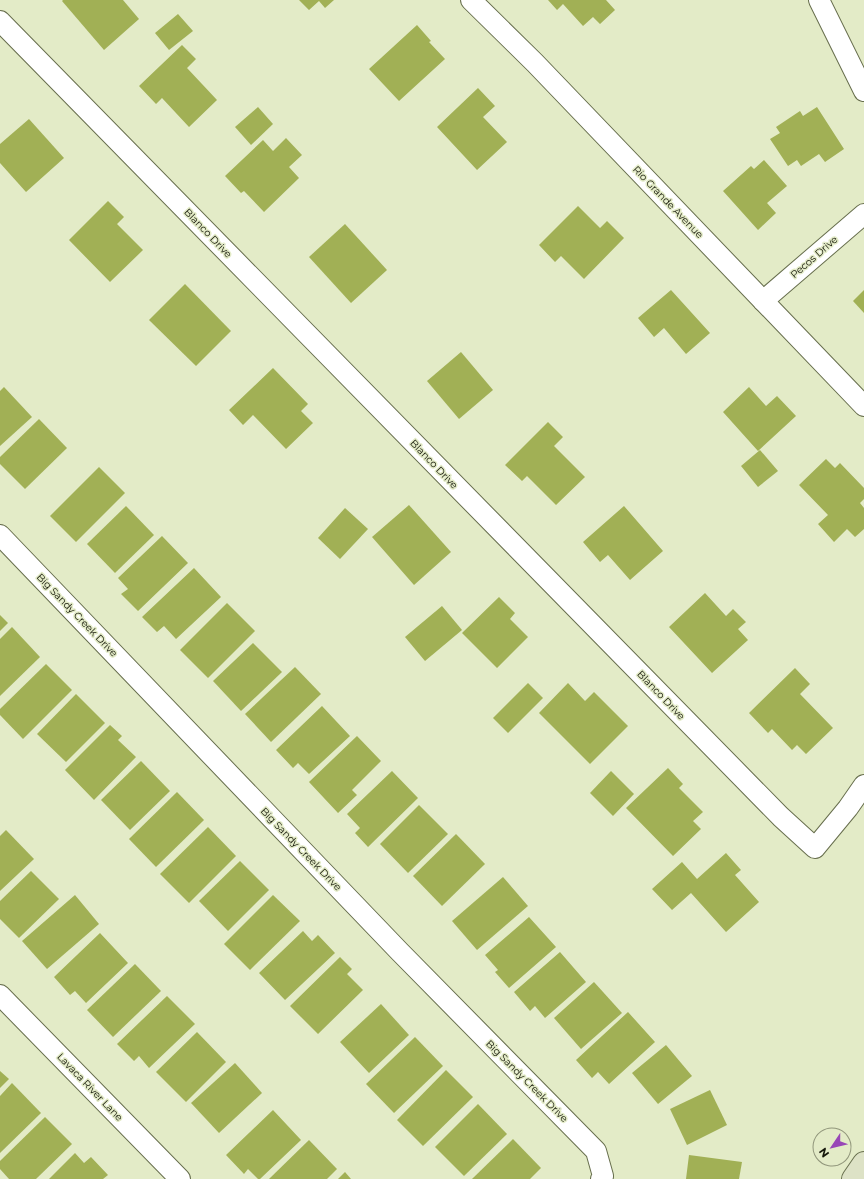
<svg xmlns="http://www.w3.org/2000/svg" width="864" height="1179" font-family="Montserrat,sans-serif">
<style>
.building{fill:#a1b055}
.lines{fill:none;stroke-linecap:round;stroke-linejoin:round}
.minor-casing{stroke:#676e4d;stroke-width:22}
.secondary-casing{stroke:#676e4d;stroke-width:24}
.minor{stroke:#fff;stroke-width:20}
.secondary{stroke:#dde2c6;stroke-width:22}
.labels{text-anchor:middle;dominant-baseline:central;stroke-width:3;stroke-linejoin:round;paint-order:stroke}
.street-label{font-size:10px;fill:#15170a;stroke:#e3ebc7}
</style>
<rect width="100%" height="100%" fill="#e3ebc7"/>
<!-- building -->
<g class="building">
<path d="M 63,0 L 123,0 L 139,19 L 104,50 L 62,1 Z"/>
<path d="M 299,0 L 334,0 L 325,8 L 319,1 L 309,10 Z"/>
<path d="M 548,0 L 606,0 L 615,10 L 600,24 L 593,17 L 583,26 L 563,4 L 557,10 Z"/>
<path d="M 178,14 L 193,31 L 169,50 L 155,33 Z"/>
<path d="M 417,25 L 431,41 L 429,42 L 445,59 L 399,101 L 369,69 Z"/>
<path d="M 182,45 L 196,59 L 187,68 L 217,100 L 189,127 L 162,98 L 156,104 L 139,86 Z"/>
<path d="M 478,88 L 495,106 L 483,117 L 507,142 L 477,170 L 437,127 Z"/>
<path d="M 258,107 L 273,124 L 251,145 L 235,127 Z"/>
<path d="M 817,107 L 844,149 L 825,162 L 819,154 L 801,166 L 797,160 L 788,166 L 770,139 L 780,133 L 776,127 L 800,111 L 803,116 Z"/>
<path d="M 29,119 L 64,158 L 26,192 L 0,163 L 0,144 Z"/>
<path d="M 286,138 L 302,155 L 289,167 L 299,178 L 264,212 L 244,191 L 241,193 L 225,176 L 263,140 L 273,151 Z"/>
<path d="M 764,160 L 787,186 L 767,203 L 776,213 L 758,230 L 723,191 L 751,166 L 754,169 Z"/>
<path d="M 108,201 L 124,217 L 117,224 L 143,250 L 110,282 L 69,240 Z"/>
<path d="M 578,206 L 600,228 L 607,221 L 624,238 L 584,279 L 561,256 L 555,262 L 539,245 Z"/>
<path d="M 345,224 L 387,270 L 351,303 L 309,257 Z"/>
<path d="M 185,284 L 231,331 L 196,366 L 149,320 Z"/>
<path d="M 671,290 L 710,333 L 686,354 L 664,328 L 654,337 L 638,318 Z"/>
<path d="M 864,290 L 864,313 L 853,301 Z"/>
<path d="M 461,352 L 493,390 L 459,419 L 427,381 Z"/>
<path d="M 273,368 L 308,404 L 301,411 L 313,423 L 286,449 L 253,415 L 243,425 L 229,410 Z"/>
<path d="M 4,387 L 32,417 L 0,446 L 0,391 Z"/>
<path d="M 749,387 L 766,406 L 777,396 L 796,416 L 758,451 L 723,412 Z"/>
<path d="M 39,419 L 67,448 L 25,489 L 0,464 L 0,457 Z"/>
<path d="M 548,422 L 563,437 L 554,446 L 585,477 L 556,505 L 527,476 L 522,481 L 505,465 Z"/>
<path d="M 760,450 L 778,471 L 758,487 L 741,466 Z"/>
<path d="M 826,459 L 835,468 L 840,463 L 864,488 L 864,499 L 860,503 L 864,508 L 864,529 L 855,537 L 847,529 L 834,542 L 818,524 L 828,515 L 799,485 Z"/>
<path d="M 99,467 L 125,493 L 76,542 L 50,516 Z"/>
<path d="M 409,505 L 451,552 L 414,585 L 372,537 Z"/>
<path d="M 126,506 L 154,535 L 115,573 L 87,544 Z"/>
<path d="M 624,506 L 663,551 L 630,580 L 608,555 L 600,562 L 583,542 Z"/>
<path d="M 345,508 L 368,529 L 340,559 L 318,538 Z"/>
<path d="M 162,536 L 188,563 L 138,611 L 121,594 L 128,589 L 118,578 Z"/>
<path d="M 194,568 L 221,597 L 176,639 L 164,626 L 157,632 L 142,617 Z"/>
<path d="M 705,593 L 726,616 L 733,609 L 746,622 L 738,629 L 748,640 L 712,673 L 669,627 Z"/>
<path d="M 499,597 L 515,613 L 510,619 L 528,637 L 497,668 L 462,633 Z"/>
<path d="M 227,603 L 255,631 L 208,678 L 180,650 Z"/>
<path d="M 442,606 L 462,630 L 425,661 L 405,637 Z"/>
<path d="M 0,615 L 8,623 L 0,631 Z"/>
<path d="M 12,627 L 40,657 L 0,696 L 0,639 Z"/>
<path d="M 253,643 L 282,672 L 241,711 L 213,681 Z"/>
<path d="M 46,664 L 72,690 L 23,739 L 0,715 L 0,709 Z"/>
<path d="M 295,667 L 321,694 L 271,742 L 245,714 Z"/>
<path d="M 795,668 L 810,684 L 800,694 L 833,728 L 806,754 L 797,745 L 792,750 L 772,729 L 768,733 L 749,713 Z"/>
<path d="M 528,683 L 543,698 L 508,733 L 493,718 Z"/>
<path d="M 568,683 L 585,701 L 594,692 L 628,726 L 590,764 L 539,713 Z"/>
<path d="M 76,694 L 105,723 L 66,762 L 37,734 Z"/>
<path d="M 322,706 L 350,736 L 309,774 L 298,763 L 293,768 L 276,750 Z"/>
<path d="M 110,725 L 122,736 L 118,740 L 136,757 L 94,800 L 65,770 Z"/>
<path d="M 357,736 L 381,761 L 352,790 L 357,795 L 338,813 L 309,782 Z"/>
<path d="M 141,761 L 170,791 L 130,830 L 101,800 Z"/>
<path d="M 668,768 L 683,784 L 679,788 L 703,812 L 693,821 L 701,829 L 673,856 L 626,808 Z"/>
<path d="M 392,771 L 418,798 L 368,847 L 355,833 L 360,828 L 347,814 Z"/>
<path d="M 611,771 L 634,794 L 613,816 L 590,793 Z"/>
<path d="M 177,792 L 204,820 L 156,867 L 129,839 Z"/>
<path d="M 419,805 L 448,834 L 408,873 L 380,844 Z"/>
<path d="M 208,827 L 236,856 L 189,903 L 160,874 Z"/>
<path d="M 6,830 L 34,859 L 0,891 L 0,836 Z"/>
<path d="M 456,834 L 485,864 L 442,906 L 413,876 Z"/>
<path d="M 726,853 L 741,870 L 735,875 L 759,902 L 726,932 L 691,893 L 672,910 L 652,889 L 682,862 L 697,879 Z"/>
<path d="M 240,861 L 269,890 L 228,931 L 199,901 Z"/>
<path d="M 31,871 L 59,899 L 19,938 L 0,919 L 0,901 Z"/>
<path d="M 503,877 L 528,906 L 477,950 L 452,921 Z"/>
<path d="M 75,895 L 99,924 L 47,969 L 22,941 Z"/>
<path d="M 273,895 L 300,921 L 250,970 L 224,944 Z"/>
<path d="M 529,917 L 556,947 L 509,988 L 495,972 L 498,970 L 485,955 Z"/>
<path d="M 303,931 L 312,941 L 318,935 L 335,953 L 285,1000 L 259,973 Z"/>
<path d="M 100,933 L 128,963 L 86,1003 L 75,991 L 70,995 L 54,977 Z"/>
<path d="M 560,952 L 586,982 L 545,1018 L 535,1006 L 530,1011 L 514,992 Z"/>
<path d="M 340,957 L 352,969 L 347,974 L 363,990 L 318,1034 L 290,1006 Z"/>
<path d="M 135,964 L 161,991 L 113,1037 L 87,1010 Z"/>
<path d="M 594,982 L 622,1013 L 581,1049 L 554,1018 Z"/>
<path d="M 167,996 L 195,1024 L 149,1068 L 139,1056 L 134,1061 L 117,1044 Z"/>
<path d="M 381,1004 L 409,1035 L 369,1073 L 340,1042 Z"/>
<path d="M 628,1012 L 655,1042 L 609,1084 L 598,1072 L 592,1078 L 576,1060 Z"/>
<path d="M 197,1032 L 226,1062 L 186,1102 L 156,1072 Z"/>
<path d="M 415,1037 L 443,1066 L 394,1113 L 366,1084 Z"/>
<path d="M 666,1045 L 692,1076 L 658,1104 L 632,1073 Z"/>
<path d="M 235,1063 L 262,1093 L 219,1133 L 191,1103 Z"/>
<path d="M 446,1070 L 473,1097 L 423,1146 L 397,1120 Z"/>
<path d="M 0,1071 L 9,1079 L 0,1088 Z"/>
<path d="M 12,1083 L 41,1113 L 0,1153 L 0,1096 Z"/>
<path d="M 710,1090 L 727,1125 L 687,1145 L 670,1109 Z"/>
<path d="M 478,1104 L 507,1134 L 464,1176 L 435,1147 Z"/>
<path d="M 273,1110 L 301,1140 L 260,1179 L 258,1179 L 248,1169 L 244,1174 L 226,1155 Z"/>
<path d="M 45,1117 L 72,1144 L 36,1179 L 9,1179 L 0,1169 L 0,1161 Z"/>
<path d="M 513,1139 L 541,1168 L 530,1179 L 472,1179 Z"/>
<path d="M 309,1140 L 337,1169 L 327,1179 L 269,1179 Z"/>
<path d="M 75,1153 L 84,1163 L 91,1157 L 108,1175 L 103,1179 L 49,1179 Z"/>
<path d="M 689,1155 L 742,1162 L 739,1179 L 686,1179 Z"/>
<path d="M 345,1172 L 351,1179 L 338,1179 Z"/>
</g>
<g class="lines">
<!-- minor casing -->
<g class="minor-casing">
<g id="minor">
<path d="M 471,0 L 535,63 L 864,406"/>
<path d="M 819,0 L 864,91"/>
<path d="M 0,21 L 781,817 L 815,848 L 848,808 L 864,785"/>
<path d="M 763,301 L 864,214"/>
<path d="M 0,535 L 400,952 L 596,1151 L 603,1176 L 601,1179"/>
<path d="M 0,995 L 180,1179"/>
</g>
</g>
<!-- secondary casing -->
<g class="secondary-casing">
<path id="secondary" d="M 853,1179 L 864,1163"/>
</g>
<!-- minor -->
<use href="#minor" class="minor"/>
<!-- secondary -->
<use href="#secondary" class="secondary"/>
</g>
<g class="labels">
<!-- street labels -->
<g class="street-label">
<text transform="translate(668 202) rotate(46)">Rio Grande Avenue</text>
<text transform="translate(208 233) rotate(46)">Blanco Drive</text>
<text transform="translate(814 257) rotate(-41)">Pecos Drive</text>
<text transform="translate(434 464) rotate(46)">Blanco Drive</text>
<text transform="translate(77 615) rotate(46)">Big Sandy Creek Drive</text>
<text transform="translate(661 695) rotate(46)">Blanco Drive</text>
<text transform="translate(301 849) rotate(46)">Big Sandy Creek Drive</text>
<text transform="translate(527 1081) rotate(45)">Big Sandy Creek Drive</text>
<text transform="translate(90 1087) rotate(46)">Lavaca River Lane</text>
</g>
</g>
<!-- north arrow -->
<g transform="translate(832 1147) rotate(235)"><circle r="19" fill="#e3ebc7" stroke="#91967b"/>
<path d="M0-3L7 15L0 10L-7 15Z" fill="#9847b7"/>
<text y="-6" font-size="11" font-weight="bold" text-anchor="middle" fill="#15170a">N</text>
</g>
</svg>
